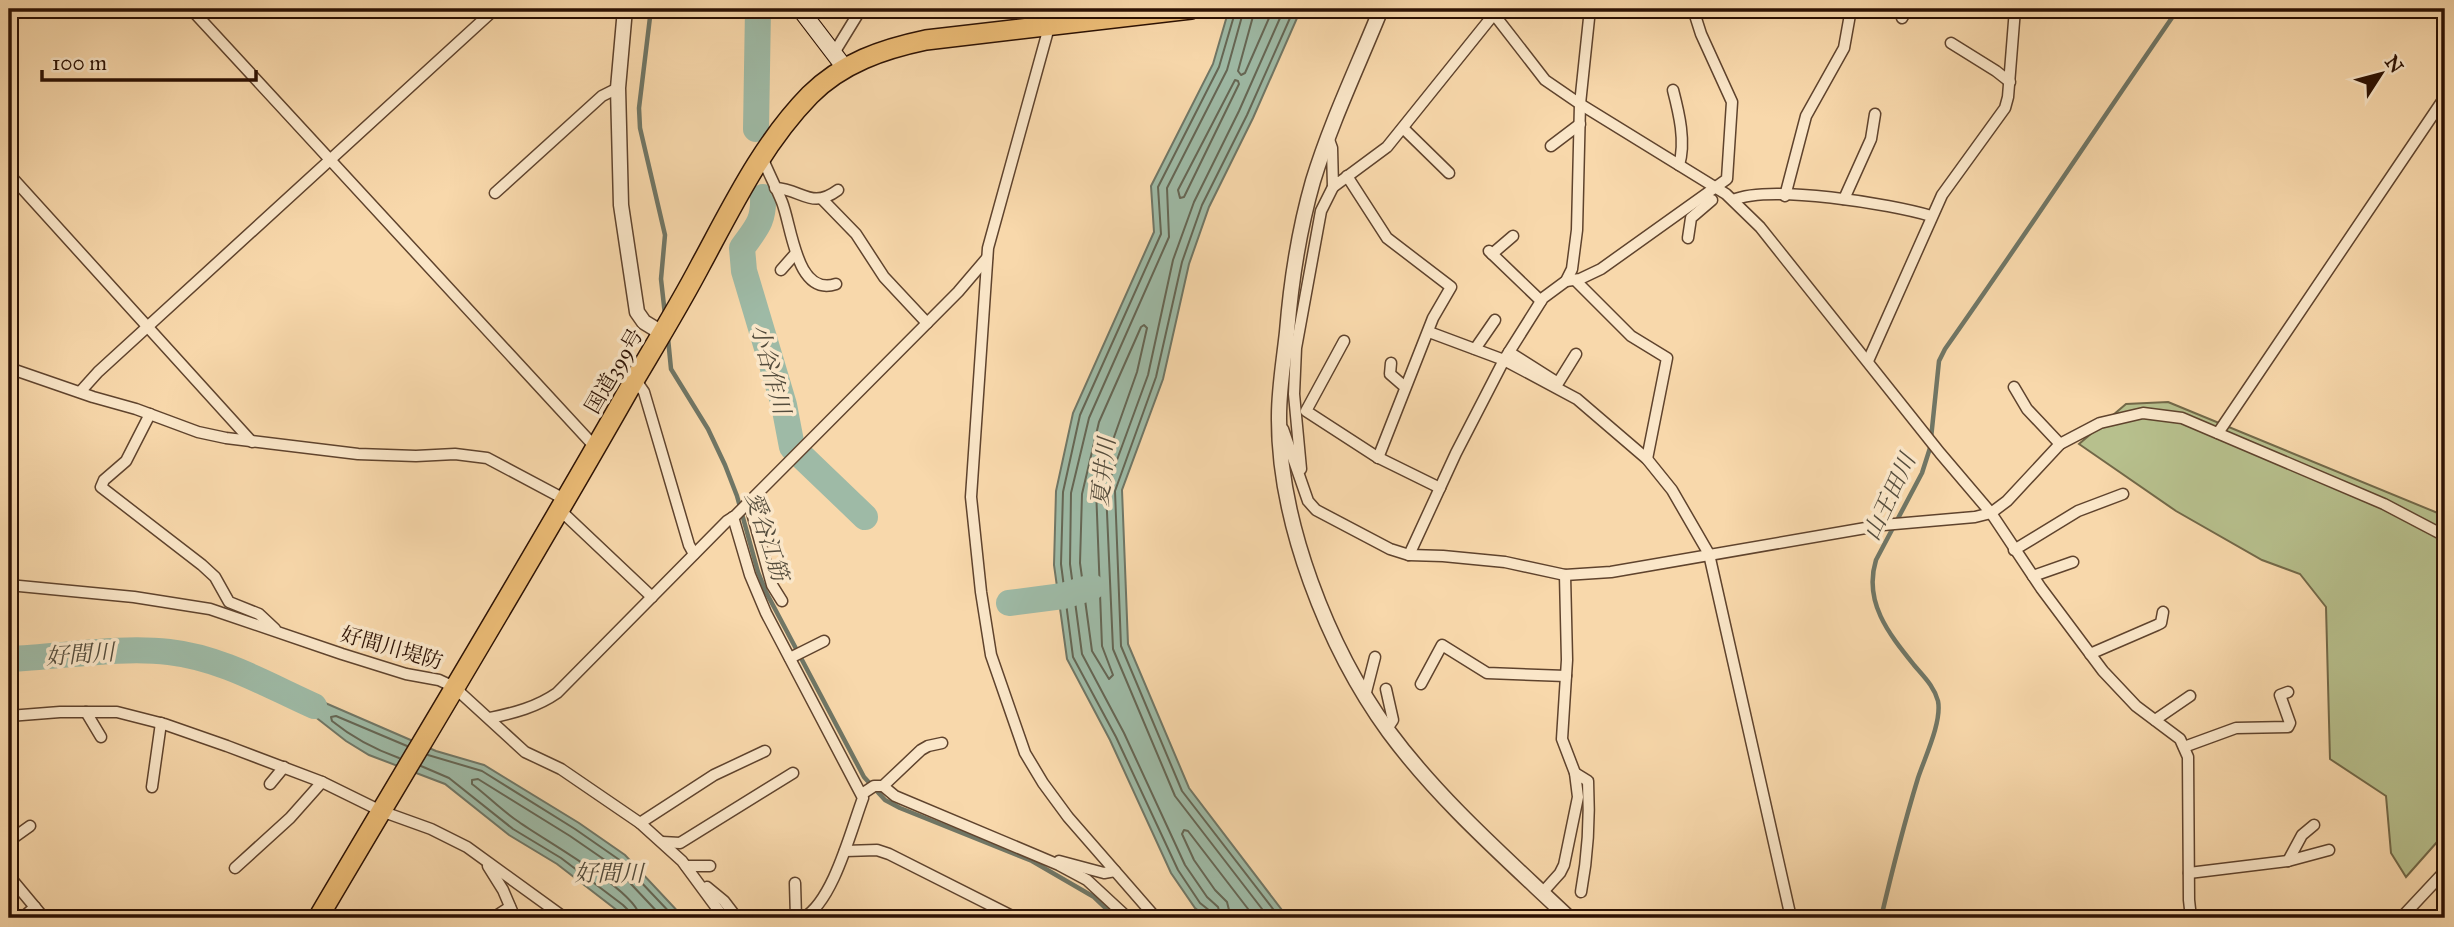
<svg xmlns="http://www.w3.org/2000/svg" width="2454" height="927" font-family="'IM FELL Great Primer','Noto Serif JP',serif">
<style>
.green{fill:#b7c08d;stroke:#726848;stroke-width:2}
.water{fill:#9ebaa6;stroke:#707665;stroke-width:2}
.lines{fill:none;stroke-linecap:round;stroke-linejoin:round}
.shore{stroke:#656654;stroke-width:2}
.stream{stroke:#707665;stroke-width:4.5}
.river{stroke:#9ebaa6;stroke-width:26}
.minor-casing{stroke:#5f432d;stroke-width:13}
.tertiary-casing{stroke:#5f432d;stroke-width:17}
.secondary-casing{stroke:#2c1103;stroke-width:18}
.trunk-casing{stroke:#2c1103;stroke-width:22}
.minor{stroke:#fae6c8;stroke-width:10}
.tertiary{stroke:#fae6c8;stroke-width:14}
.secondary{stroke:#fae6c8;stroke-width:16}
.trunk{stroke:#ecbc76;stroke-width:19}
.labels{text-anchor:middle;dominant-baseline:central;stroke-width:7;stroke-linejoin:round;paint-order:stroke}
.street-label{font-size:21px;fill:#2c1103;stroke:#fae6c8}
.water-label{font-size:23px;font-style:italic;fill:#544c3c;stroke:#fae6c8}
</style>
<rect width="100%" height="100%" fill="#f8d8ab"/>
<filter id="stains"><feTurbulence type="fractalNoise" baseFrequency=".00286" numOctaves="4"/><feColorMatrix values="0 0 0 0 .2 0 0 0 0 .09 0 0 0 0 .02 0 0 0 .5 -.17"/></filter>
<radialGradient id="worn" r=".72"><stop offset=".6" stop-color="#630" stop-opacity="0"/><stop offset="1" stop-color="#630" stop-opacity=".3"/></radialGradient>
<!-- green -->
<path class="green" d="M 2168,402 L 2445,516 L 2445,833 L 2406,877 L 2391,853 L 2386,796 L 2330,759 L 2326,607 L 2300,574 L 2262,560 L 2176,511 L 2079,444 L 2126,404 Z"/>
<!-- water -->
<g class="water">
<path d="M 1229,9 L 1301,9 L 1253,118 L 1209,207 L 1189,264 L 1163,379 L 1122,490 L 1128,644 L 1189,788 L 1288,918 L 1208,918 L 1195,908 L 1171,873 L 1110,740 L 1067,659 L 1054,565 L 1056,491 L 1073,413 L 1154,232 L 1151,186 L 1213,64 Z"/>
<path d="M 263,676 L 436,751 L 484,765 L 579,823 L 625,855 L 684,918 L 627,918 L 557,864 L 509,835 L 445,784 L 369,755 L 346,741 Z"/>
</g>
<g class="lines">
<!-- shore -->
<g class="shore">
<path d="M 1255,9 L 1238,71 L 1241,75 L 1245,73 L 1273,9"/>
<path d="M 1235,80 L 1238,81 L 1239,84 L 1184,197 L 1180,198 L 1178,190 Z"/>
<path d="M 1144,325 L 1147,328 L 1137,372 L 1096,488 L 1102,646 L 1113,675 L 1109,679 L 1092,651 L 1080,563 L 1082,494 L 1099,422 L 1141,327 Z"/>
<path d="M 428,755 L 482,771 L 575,829 L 621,861 L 675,918"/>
<path d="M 399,758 C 374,749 353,738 332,721 L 331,717 L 336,716 L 407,746"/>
<path d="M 421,766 L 449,778 L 513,829 L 561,858 L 623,905 L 630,912 L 631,918"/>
<path d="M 640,918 C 639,892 542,839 519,822 C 502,811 488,796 472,784 L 472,780 L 478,779 L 570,836 L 615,867 L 663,918"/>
<path d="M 1212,918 L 1210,911 L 1200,903 L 1178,870 L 1116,737 L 1073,657 L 1061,564 L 1063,492 L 1080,415 L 1161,234 L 1158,187 L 1219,67 L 1236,9"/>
<path d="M 1221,918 L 1218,907 L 1207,897 L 1185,865 L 1124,733 L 1082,654 L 1070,564 L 1071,493 L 1089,418 L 1169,237 L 1167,188 L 1227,70 L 1244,9"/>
<path d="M 1231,918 L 1227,902 L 1215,890 L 1194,860 L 1182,834 L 1184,830 L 1188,831 L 1255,918"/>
<path d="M 1269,918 L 1175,796 L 1113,649 L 1106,490 L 1148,375 L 1173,260 L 1194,202 L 1239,111 L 1284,9"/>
<path d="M 1280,918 L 1182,791 L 1121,646 L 1115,491 L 1156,377 L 1182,262 L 1202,205 L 1247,115 L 1294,9"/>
</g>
<!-- stream -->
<g class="stream">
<path d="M 651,9 L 639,108 L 640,128 L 665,235 L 661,279 L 665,315"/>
<path d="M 668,338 L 671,369 L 708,429 L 725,465 L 737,496 L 758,572 L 766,592 L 864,777 L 885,800 L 900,808 L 1032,861 L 1094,897 L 1116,918"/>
<path d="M 1881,918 C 1892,871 1904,824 1918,778 C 1925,757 1942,722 1938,701 C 1934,686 1923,676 1914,665 C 1889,634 1863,602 1876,560 L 1922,473 L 1930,448 L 1939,361 L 1945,349 C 2024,237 2100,122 2178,9"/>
</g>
<!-- river -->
<g class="river">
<path d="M 756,129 L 758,9"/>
<path d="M 763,197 C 764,222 756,228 742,248 L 744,271 L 784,405 L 792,447 L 865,517"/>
<path d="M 1009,603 L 1063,596 L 1092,587"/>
<path d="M 9,659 C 60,657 120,646 169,652 C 222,658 267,685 314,706"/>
</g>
<!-- minor casing -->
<g class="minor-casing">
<g id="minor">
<path d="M 191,9 L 596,448"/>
<path d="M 1054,9 L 988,248 L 971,497 L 981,592 L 991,655 L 1025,753 L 1043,783 L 1068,817 L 1156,918"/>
<path d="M 1493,13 L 1545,80 L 1580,104 L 1726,194 L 1760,227 L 1940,453 L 1991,513 L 2041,588 L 2103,671 L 2136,706 L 2180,739 L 2188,757 L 2189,900 L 2191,918"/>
<path d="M 1902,18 L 1907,9"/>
<path d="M 1951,43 L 1996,71 L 2010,82"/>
<path d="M 834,53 L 861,9"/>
<path d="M 1673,90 C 1679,113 1686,142 1679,165"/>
<path d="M 1403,128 L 1449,173"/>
<path d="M 1328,137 L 1332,148 L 1333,187 L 1387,147 L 1498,9"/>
<path d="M 1551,146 L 1580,124"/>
<path d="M 762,157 C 768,172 776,187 782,202 C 792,227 796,297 836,284"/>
<path d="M 9,174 L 252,442"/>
<path d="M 1347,176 L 1387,238 L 1451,287 L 1433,318 L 1378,458"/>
<path d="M 775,188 C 802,189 811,210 838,190"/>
<path d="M 495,193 L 602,96 L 618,88"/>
<path d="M 1785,196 L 1806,116 L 1844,48 L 1851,9"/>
<path d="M 822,199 L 856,234 L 884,277 L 927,323"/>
<path d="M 1844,199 L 1871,139 L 1875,114"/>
<path d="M 1733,200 C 1770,184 1891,204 1931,216"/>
<path d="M 1688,238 L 1691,218 L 1712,200"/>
<path d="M 1489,251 L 1541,301"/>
<path d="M 1492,254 L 1513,236"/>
<path d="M 781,270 L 796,253"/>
<path d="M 1575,280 L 1631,336 L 1667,358 L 1647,459"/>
<path d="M 1566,281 L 1580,279 L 1601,269 L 1727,179 L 1732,102 L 1701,34 L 1693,9"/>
<path d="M 1429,332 L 1504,360 L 1577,399 L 1647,459 L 1672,490 L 1709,554 L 1791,918"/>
<path d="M 1344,341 L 1306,411 L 1377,457 L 1440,488"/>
<path d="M 1475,349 L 1495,320"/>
<path d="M 1509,352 L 1558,383 L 1576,354"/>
<path d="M 1868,361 L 1942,195 L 2005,108 L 2008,97 L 2015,9"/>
<path d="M 1391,363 L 1390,374 L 1405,387"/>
<path d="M 9,368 L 93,397 L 136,409 L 198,432 L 226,438 L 358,454 L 416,456 L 455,454 L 487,458 L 566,500"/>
<path d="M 635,379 L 644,392 L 689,545 L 694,554"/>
<path d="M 2014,387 L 2027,409 L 2060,444"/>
<path d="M 80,392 L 98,372 L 495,9"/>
<path d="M 150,414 L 126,461 L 104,480 L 101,487 L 202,565 L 215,577 L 229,602 L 259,614 L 275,629"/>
<path d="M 1283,429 L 1308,501 L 1316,510 L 1390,549 L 1409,555 L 1443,556 L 1505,562 L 1565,575 L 1611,572 L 1883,525 L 1975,517 L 1991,513 L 2007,501 L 2060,444 L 2100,423 L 2143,413 L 2182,418 L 2384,504 L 2445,536"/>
<path d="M 2218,433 L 2445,97"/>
<path d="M 1301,469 L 1294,394 L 1296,348 L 1321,211 L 1333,187"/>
<path d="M 749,502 L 772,585 L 782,601"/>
<path d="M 560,510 L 652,597"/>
<path d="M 733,517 L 750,575 L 766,613 L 863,798 C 851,830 833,902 803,918"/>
<path d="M 2014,550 L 2078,511 L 2123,494"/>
<path d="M 1409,555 L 1456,453 L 1504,360 L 1543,298 L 1566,281 L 1572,269 L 1577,230 L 1580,104 L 1590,9"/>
<path d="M 2033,576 L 2073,562"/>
<path d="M 9,585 L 134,597 L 210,609 L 342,654 L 406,674 L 439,680 L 454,687 L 525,752 L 561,769 L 640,823 L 682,861 L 724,918"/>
<path d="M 2090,654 L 2157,625 L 2161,623 L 2163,612"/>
<path d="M 790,658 L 824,641"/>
<path d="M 1421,684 L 1442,645 L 1487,673 L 1566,676"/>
<path d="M 1386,689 L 1393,720 L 1387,729"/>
<path d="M 1365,696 L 1375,657"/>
<path d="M 86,712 L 101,737"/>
<path d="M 9,716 L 60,712 L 117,712 L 164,724 L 227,746 L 322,782 L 381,811 L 431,829 L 467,847 L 565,918"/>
<path d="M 490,718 C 514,713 537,707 557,693 L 727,521 L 735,516 L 958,292 L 987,258"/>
<path d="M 2155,720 L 2190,696"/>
<path d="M 2184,747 L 2236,728 L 2288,727 L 2290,723 L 2280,695 L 2288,692"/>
<path d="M 1575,773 L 1588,781 C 1590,819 1588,855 1581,892"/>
<path d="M 270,784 L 284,767"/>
<path d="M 883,786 L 895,796 L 1059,865 L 1087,880 L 1128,918"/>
<path d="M 152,787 L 161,723"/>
<path d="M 862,794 L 874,786 L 883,786 L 921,750 L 928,746 L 942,743"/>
<path d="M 640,823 L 714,775 L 765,751"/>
<path d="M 9,841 L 30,826"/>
<path d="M 662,842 L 680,843 L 793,773"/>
<path d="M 845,851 L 877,850 L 889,854 L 1016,918"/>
<path d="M 1059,861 L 1104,873 L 1115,871"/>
<path d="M 2288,861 L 2302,835 L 2314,825"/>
<path d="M 488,866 L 503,890 L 515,918"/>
<path d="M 686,866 L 710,866"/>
<path d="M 235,868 L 290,818 L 322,782"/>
<path d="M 2189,873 L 2288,861 L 2329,850"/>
<path d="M 9,876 L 44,918"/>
<path d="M 795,883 L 796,918"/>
<path d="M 707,887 L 724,901 L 737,918"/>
<path d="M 1542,893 L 1560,873 L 1564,865 L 1578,797 L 1575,773 L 1562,739 L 1567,660 L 1565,575"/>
<path d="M 22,918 L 35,907"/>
<path d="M 493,918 L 510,907"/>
<path d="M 2401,918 L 2445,871"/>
</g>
</g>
<!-- tertiary casing -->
<g class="tertiary-casing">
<g id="tertiary">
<path d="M 625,9 L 618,88 L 621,205 L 637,312 L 644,322 L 662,333"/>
<path d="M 1381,9 C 1358,66 1331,122 1313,181 C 1299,230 1291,282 1287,332 C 1284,360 1279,388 1279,416 C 1278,521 1328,648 1389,732 C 1440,801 1507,859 1569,918"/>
</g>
</g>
<!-- secondary casing -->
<g class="secondary-casing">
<path id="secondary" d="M 800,9 L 845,68"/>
</g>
<!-- trunk casing -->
<g class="trunk-casing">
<path id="trunk" d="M 318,918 C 423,740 530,564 632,384 C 655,345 679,306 700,266 C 732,207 762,144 810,95 C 842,63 883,49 926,40 L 1191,9"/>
</g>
<!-- minor -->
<use href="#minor" class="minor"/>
<!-- tertiary -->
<use href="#tertiary" class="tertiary"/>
<!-- secondary -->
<use href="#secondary" class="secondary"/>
<!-- trunk -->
<use href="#trunk" class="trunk"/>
</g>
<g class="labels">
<!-- street labels -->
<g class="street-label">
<text transform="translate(614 371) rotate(-60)">国道399号</text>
<text transform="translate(392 648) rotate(16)">好間川堤防</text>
</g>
<!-- water labels -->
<g class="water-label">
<text transform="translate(771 369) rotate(75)">小谷作川</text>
<text transform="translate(1103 472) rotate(-84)">夏井川</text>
<text transform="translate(1889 497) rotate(-65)">山王田川</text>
<text transform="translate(767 536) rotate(72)">愛谷江筋</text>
<text transform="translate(80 654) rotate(-4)">好間川</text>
<text x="609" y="873">好間川</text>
</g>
</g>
<!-- margin -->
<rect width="2454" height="927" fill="none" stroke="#f8d8ab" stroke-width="35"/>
<rect x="10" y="10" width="2433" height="906" fill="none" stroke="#2c1103" stroke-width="3.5"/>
<rect x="18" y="18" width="2419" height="892" fill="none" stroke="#2c1103" stroke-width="2"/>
<!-- north arrow -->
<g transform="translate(2381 74) rotate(54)" stroke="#fae6c8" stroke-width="5" paint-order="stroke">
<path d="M0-5L12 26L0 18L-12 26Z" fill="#2c1103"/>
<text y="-10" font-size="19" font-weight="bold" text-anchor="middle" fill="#2c1103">N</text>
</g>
<!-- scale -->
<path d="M42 70v10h214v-10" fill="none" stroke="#2c1103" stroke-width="3.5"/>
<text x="52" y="70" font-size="21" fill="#2c1103" stroke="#fae6c8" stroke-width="5" paint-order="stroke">100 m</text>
<rect width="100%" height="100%" filter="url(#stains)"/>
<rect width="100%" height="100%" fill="url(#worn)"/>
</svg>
